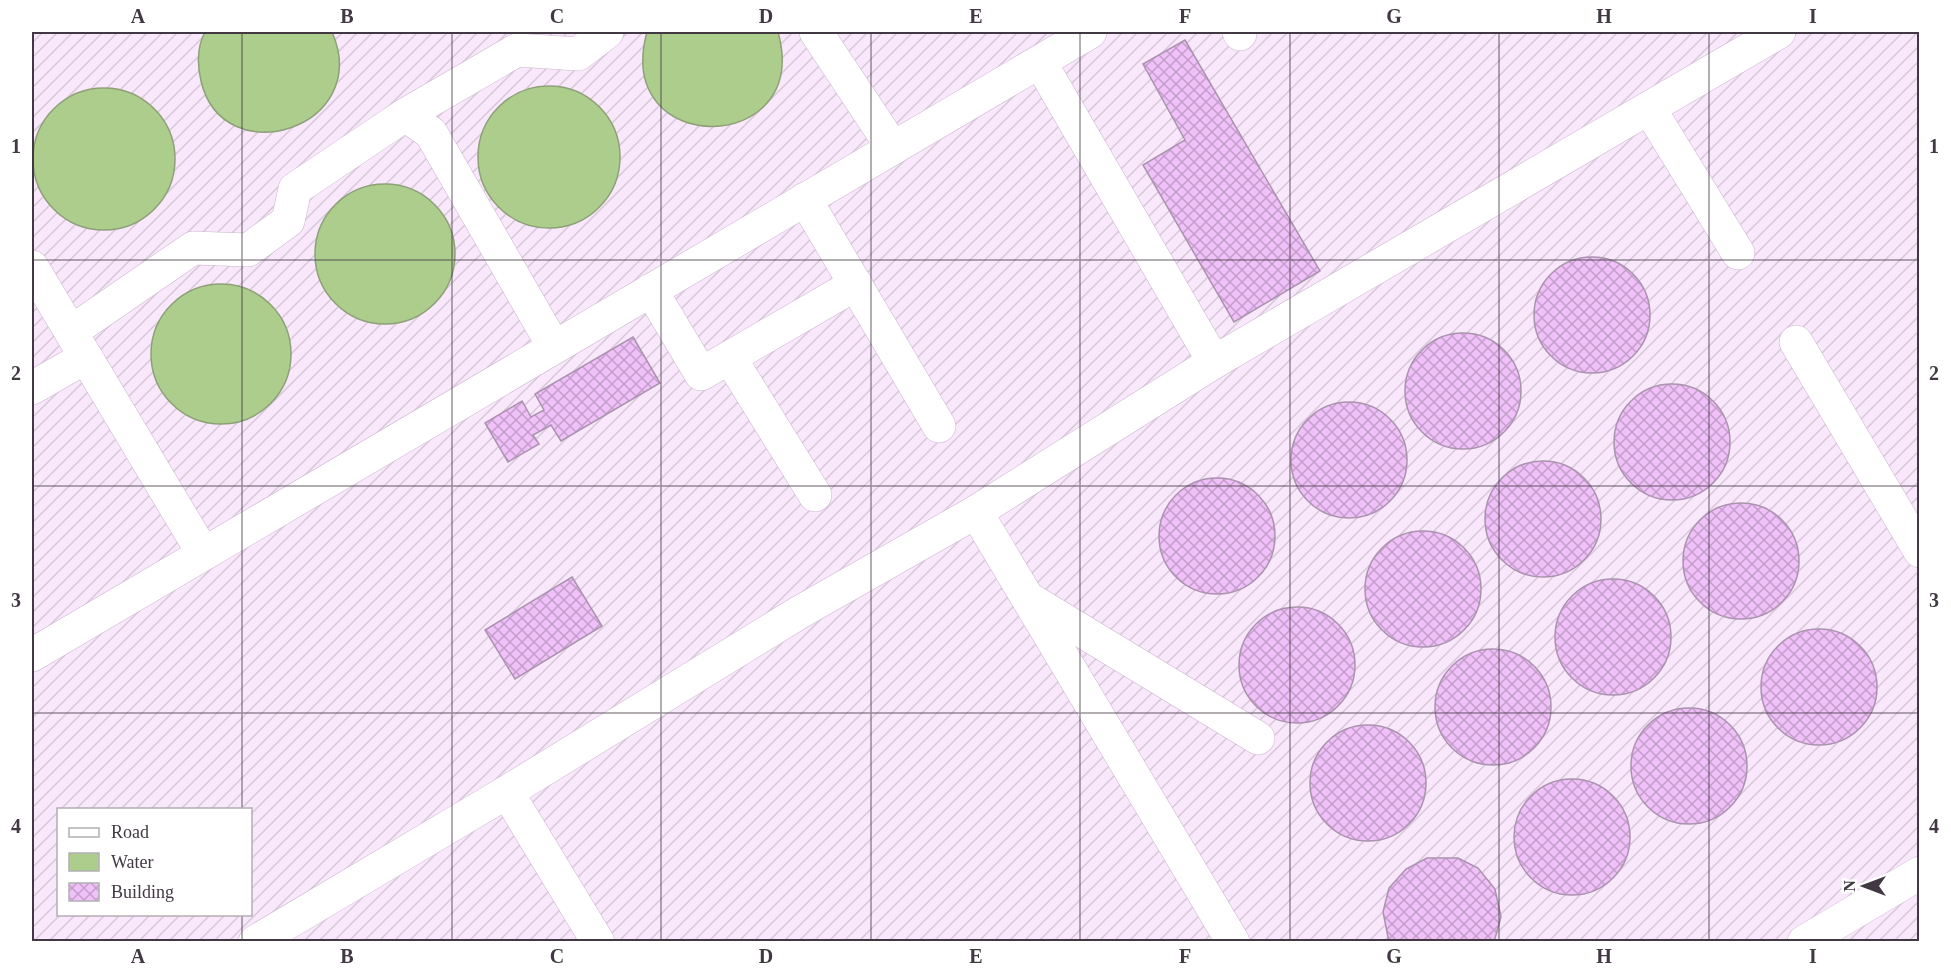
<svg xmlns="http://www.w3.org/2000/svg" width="1951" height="973" font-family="'Times New Roman',serif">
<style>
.industrial{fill:url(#industrial-furrows);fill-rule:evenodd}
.water{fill:#adcd8d;stroke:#8da077;stroke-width:1.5}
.building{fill:url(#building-cross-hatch);stroke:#aa93ae;stroke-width:1.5}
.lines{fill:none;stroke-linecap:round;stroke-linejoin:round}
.minor-casing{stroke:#ccb5d0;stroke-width:34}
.minor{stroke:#fff;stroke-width:33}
.grid{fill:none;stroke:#423843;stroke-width:1.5;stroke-opacity:0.55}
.neatline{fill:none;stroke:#423843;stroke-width:2}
.grid-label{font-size:20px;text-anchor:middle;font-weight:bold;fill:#423843}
</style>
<defs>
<pattern id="industrial-furrows" width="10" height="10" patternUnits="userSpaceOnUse" patternTransform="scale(1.5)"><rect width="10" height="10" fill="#f9e7fb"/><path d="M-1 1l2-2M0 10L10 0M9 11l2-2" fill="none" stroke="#d7c7d8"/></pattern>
<pattern id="building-cross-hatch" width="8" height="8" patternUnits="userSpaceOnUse" patternTransform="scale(1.5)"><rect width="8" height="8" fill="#f0c0f9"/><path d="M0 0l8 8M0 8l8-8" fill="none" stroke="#c49dcb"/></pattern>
</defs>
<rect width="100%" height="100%" fill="#fef4ff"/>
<!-- industrial -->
<path class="industrial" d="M 32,32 L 1919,32 L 1919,941 L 32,941 ZM 58,810 L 250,810 L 250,914 L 58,914 Z"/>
<!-- water -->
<g class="water">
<path d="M 205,32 L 332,32 C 374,128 223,175 201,81 C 197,64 197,47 205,32 Z"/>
<path d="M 647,32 L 778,32 C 813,157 612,159 647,32 Z"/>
<circle cx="549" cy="157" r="71"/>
<circle cx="104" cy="159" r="71"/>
<circle cx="385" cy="254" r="70"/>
<circle cx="221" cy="354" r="70"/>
</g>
<!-- building -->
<g class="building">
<path d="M 1185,40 L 1320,271 L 1234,322 L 1143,165 L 1185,140 L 1143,64 Z"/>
<circle cx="1592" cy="315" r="58"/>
<circle cx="1463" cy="391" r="58"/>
<path d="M 633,337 L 660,383 L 561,441 L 551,425 L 533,435 L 539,444 L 508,462 L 485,423 L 522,401 L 531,417 L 544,410 L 535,394 Z"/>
<circle cx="1672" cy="442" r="58"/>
<circle cx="1349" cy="460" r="58"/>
<circle cx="1543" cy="519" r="58"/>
<circle cx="1217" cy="536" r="58"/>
<circle cx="1741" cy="561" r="58"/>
<circle cx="1423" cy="589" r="58"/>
<path d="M 572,577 L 602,626 L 515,679 L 485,630 Z"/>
<circle cx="1613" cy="637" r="58"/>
<circle cx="1297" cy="665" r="58"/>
<circle cx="1819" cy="687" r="58"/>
<circle cx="1493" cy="707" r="58"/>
<circle cx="1689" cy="766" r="58"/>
<circle cx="1368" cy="783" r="58"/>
<circle cx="1572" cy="837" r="58"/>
<path d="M 1427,858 L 1458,858 L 1478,868 L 1495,889 L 1501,917 L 1494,942 L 1389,942 L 1383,912 L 1389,888 L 1406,869 Z"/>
</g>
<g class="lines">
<!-- minor casing -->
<g class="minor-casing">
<g id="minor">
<path d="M 816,32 L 893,148"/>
<path d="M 1239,32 L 1240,34"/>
<path d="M 1040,62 L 1214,362"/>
<path d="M 1649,108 L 1738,253"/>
<path d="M 405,115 L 517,50 L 578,54 L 607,32"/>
<path d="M 805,199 L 939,426"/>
<path d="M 32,267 L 203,553"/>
<path d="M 651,290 L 701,374 L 856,284"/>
<path d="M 71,332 L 193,248 L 248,250 L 288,221 L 295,189 L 405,115 L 431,133 L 554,347"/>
<path d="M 1796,342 L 1920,551"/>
<path d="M 730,358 L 815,495"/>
<path d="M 32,388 L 86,357"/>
<path d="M 976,512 L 1233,942"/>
<path d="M 1031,600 L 1258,738"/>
<path d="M 32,655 L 1090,32"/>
<path d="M 507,792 L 598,942"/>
<path d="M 255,942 L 507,792 L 800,612 L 976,512 L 1214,362 L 1779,32"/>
<path d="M 1804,942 L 1920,873"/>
</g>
</g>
<!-- minor -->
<use href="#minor" class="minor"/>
</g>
<!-- grid -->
<path class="grid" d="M 242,32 L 242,810M 452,32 L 452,942M 661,32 L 661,942M 871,32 L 871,942M 1080,32 L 1080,942M 1290,32 L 1290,942M 1499,32 L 1499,942M 1709,32 L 1709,942M 32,260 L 1920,260M 32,486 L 1920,486M 32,713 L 1920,713M 242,914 L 242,942"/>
<!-- border -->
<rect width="1951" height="973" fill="none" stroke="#ffffff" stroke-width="66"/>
<!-- legend -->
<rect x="57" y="808" width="195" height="108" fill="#ffffff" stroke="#b3afb4" stroke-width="1.5"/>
<rect x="69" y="828" width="30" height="9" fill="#ffffff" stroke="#b3afb4" stroke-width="1.5"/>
<text x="111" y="838" font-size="18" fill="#423843">Road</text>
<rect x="69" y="853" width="30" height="18" fill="#adcd8d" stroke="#b3afb4" stroke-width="1.5"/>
<text x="111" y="868" font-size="18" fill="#423843">Water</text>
<rect x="69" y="883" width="30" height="18" fill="url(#building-cross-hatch)" stroke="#b3afb4" stroke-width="1.5"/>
<text x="111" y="898" font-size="18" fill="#423843">Building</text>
<!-- north arrow -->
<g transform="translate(1864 886) rotate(270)" stroke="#ffffff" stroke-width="4.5" paint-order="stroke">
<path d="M0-4.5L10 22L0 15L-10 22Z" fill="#423843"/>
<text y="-9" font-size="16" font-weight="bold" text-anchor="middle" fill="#423843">N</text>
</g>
<rect x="33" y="33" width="1885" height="907" class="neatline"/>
<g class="grid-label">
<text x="138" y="23">A</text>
<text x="347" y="23">B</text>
<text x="557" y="23">C</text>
<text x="766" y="23">D</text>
<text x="976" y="23">E</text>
<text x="1185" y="23">F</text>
<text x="1394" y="23">G</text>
<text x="1604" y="23">H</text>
<text x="1813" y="23">I</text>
<text x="16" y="153">1</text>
<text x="1934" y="153">1</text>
<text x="16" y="380">2</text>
<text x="1934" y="380">2</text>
<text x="16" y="607">3</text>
<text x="1934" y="607">3</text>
<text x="16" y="833">4</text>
<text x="1934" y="833">4</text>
<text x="138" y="963">A</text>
<text x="347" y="963">B</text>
<text x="557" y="963">C</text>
<text x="766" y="963">D</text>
<text x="976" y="963">E</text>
<text x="1185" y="963">F</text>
<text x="1394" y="963">G</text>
<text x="1604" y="963">H</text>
<text x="1813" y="963">I</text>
</g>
</svg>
